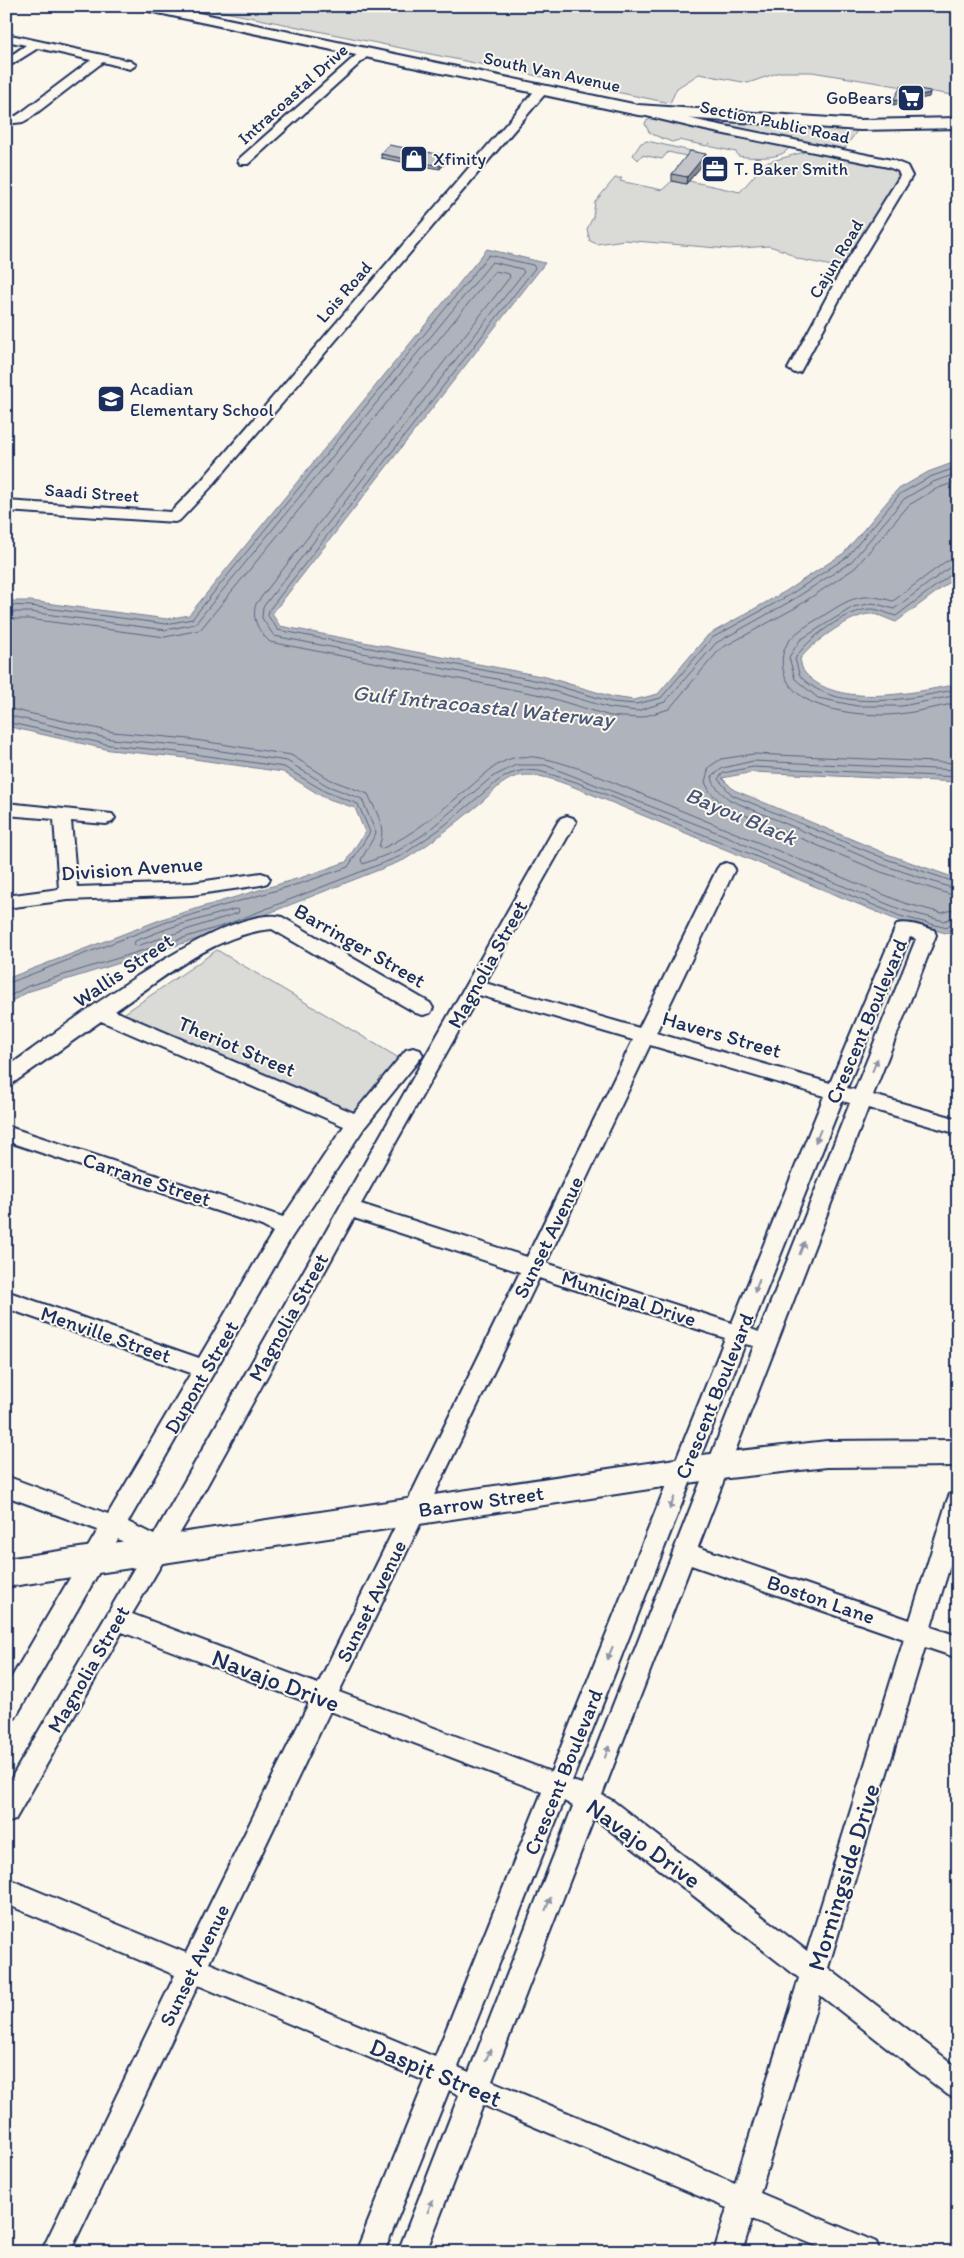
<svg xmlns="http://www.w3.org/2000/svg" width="964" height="2258" font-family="Itim,sans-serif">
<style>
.green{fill:#dadad7;stroke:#7a849a}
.water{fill:#afb3bb;stroke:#747e96}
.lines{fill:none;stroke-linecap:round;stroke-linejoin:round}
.shore{stroke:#566483;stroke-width:1}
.minor-casing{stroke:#1b2f5e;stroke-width:4}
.major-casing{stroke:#1b2f5e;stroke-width:4}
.minor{fill:#fbf7ec;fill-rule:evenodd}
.major{fill:#fbf7ec;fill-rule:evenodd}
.wall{fill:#a8a9ad;stroke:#1b2f5e}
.shaded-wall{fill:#888a8d;stroke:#1b2f5e}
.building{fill:#c3c5c9;stroke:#1b2f5e}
.oneway{fill:#8b93a5}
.labels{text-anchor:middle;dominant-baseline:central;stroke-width:4;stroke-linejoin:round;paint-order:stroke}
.far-street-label{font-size:18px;fill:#1b2f5e;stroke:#fbf7ec}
.far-poi-label{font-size:18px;fill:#1b2f5e;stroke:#fbf7ec;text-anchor:start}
.street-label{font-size:21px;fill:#1b2f5e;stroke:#fbf7ec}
.water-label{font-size:22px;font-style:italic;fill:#47577a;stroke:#fbf7ec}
.near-street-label{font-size:25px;fill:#1b2f5e;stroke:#fbf7ec}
</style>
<rect width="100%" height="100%" fill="#fbf7ec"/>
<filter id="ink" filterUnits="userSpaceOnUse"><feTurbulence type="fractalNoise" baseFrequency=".02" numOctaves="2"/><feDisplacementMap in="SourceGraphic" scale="10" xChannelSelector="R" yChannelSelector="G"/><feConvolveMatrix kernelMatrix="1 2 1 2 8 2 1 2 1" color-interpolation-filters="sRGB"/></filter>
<g filter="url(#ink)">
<!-- green -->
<g class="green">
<path d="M 220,6 L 958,6 L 958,96 L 812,72 L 780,72 L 748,83 L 699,74 L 677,88 L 670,103 L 215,10 Z"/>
<path d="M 653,118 L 789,147 C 785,160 750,158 738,156 L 736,152 L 708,146 L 710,143 L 707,146 L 679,140 L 672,142 L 654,135 L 649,132 L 645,124 L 646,121 Z"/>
<path d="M 729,122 L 859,128 L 845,148 L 839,151 L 727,128 L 723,125 L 723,123 Z"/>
<path d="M 647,141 L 700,153 L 695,158 L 668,152 L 662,159 L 642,155 L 638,160 L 633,155 L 641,143 Z"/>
<path d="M 811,150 L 896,168 L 903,174 L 847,269 L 798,259 L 785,251 L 769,246 L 729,249 L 624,240 L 597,244 L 590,241 L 587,229 L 593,217 L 595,202 L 615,178 L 622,178 L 620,181 L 662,190 L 672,181 L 686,184 L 689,181 L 740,192 L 765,163 Z"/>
<path d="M 217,950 L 399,1058 L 352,1116 L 122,1015 Z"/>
</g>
<!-- water -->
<path class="water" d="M 487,249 L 545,263 L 272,614 L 280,626 L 546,677 L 613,697 L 634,700 L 658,694 L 708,635 L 786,591 L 844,553 L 897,490 L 928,472 L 958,461 L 958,576 L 896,622 C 889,620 881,615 873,614 C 853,612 811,644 800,659 C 801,663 802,670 805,673 C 837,710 917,692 958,684 L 958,782 L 753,772 L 722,778 L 734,790 L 887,854 L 958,879 L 958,927 L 955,927 L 950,934 L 899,921 L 574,787 C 557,781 537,772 518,776 C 501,780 491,795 478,805 C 454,825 430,844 404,860 L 226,930 L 30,991 L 6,1004 L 6,979 L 165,918 L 303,877 L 346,862 L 365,832 L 355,808 L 323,797 L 283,772 L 187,758 L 110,750 L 6,726 L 6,601 L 30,601 L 167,619 L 189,615 Z"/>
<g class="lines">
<!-- shore -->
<g class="shore">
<path d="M 958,558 L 945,562 L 893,601 C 860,592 851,598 823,616 C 811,623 798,630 789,641 C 783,649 781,659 783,669 C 791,710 854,715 887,715 C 911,714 934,707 958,703"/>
<path d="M 958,566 L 949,568 L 894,609 L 873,603 L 853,607 L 800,640 L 789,657 L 795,679 L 818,698 L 857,706 L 902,706 L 958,695"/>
<path d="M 958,572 L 953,573 L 896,616 C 888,614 881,610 873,609 C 849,608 806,639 795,659 C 797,664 798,673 801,677 C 837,715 914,698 958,689"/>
<path d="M 6,605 L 30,606 L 166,624 L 192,619 L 489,255 L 533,265 L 535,268 L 269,610 L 268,616 L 278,630 L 544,682 L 612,702 L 636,704 L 661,698 L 712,638 L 788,596 L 847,557 L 900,494 L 930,477 L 958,467"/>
<path d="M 6,612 L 30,612 L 166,630 L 195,624 L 492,262 L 522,269 L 524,272 L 263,607 L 262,618 L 274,636 L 543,688 L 610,708 L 637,711 L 665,702 L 716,643 L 791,601 L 851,562 L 904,499 L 933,482 L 958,473"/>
<path d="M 6,619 L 29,619 L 165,637 L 200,630 L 495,271 L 509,274 L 510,277 L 256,604 C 251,619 259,632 270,642 L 541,695 L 610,716 L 639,718 L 669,709 L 720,649 L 795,608 L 855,568 L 909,505 L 936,489 L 958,481"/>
<path d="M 6,708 L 113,732 L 189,739 L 291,755 L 331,780 L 368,794 C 376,812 387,827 379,846 L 381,849 C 414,835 441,810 469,788 C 483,776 495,763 513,758 C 536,753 560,763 581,769 L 904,903 L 942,913 L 958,908"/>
<path d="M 6,715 L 111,739 L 188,746 L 287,761 L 328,786 L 362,799 L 376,833 L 361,860 L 363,864 L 399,850 L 423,835 L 492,777 L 516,765 L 545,765 L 729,837 L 762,853 L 902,910 L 944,921 L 958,916"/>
<path d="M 6,722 L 110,745 L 187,753 L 284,767 L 326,792 L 358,804 L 370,832 L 348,867 L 305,882 L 167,922 L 6,984"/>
<path d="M 958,763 L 754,754 L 721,759 L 709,767 L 705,782 L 710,792 L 726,807 L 881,872 L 958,897"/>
<path d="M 958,770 L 753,761 L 723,768 L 712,776 C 713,788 722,793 730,800 L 883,865 L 958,890"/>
<path d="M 958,777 L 753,767 L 723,773 L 718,779 L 732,795 L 886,859 L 958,883"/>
<path d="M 236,909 L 239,910 L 238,913 L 137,946 L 134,944 L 135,941 L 169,928 Z"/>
<path d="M 6,998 L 28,986 L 225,925 L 401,856 L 440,829 L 499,780 L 510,774 L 524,770 L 539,771 L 576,782 L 900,916 L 947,928 L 953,922 L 958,922"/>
</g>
<!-- minor casing -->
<g class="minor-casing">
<g id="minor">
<path d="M 6,34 L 130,61 L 136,65 L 130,69 L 103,62 L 30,118 L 23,122 L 6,124 L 6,116 L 16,116 L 22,112 L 91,60 L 38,48 L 6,68 L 6,59 L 26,45 L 6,41 Z"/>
<path d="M 365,49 L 371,53 L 369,55 L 248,164 L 240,164 L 238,161 L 240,158 L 361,51 Z"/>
<path d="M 541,87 L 545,88 L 547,91 L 545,94 L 211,487 L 180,520 L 175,522 L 6,511 L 6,501 L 171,512 L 201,481 L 537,88 Z"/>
<path d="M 642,107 L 705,122 L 892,160 L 907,166 L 912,176 L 857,267 L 800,372 L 795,373 L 788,369 L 843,267 L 900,176 L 898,171 L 888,167 L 705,130 L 638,114 L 636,111 Z"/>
<path d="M 6,803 L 112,814 L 115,818 L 112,822 L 106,824 L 71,821 L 77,887 L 192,883 L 261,873 L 267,875 L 270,879 L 267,883 L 261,885 L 192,895 L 68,900 L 6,908 L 6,896 L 59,889 L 54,819 L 6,815 Z"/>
<path d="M 567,816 L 573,818 L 576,822 L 485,983 L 639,1028 L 717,869 L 720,865 L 726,863 L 732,865 L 735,869 L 656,1033 L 830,1083 L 897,924 C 909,921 922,927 934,930 L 936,935 L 873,1095 L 958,1119 L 958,1134 L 868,1108 L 698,1547 L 910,1620 L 947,1501 L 950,1494 L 958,1491 L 958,1540 L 931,1627 L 958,1636 L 958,1658 L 925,1647 L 828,1968 L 958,2068 L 958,2099 L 948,2095 L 820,1995 L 760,2193 L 876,2242 L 880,2252 L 831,2252 L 752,2219 L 742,2252 L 714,2252 L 727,2208 L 483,2105 L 426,2252 L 398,2252 L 459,2095 L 449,2090 L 384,2252 L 356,2252 L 425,2081 L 198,1985 L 70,2252 L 41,2252 L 175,1975 L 6,1904 L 6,1878 L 186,1953 L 309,1703 L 122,1632 L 15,1820 L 6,1823 L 6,1787 L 143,1553 L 118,1539 L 15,1718 L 6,1721 L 6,1687 L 98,1530 L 6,1496 L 6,1476 L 108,1514 L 191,1373 L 6,1308 L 6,1291 L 199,1358 L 273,1232 L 262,1226 L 6,1141 L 6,1126 L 283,1217 L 344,1126 L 101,1021 L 13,1083 L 6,1085 L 6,1068 C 56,1033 226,901 282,917 L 430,1003 L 433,1008 L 430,1013 L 423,1015 L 416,1013 L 272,929 C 214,934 162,979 115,1011 L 354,1113 L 406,1050 L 413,1048 L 420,1050 L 423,1055 L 364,1128 L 291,1238 L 128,1522 L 154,1535 L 558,822 L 561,818 ZM 910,937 L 916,939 L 855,1090 L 847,1088 ZM 479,995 L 633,1040 L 527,1257 L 361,1204 ZM 650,1045 L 824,1096 L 732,1323 L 546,1263 ZM 842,1101 L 850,1103 L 759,1332 L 751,1329 ZM 354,1218 L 520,1272 L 318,1684 L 132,1614 L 193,1511 ZM 539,1278 L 725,1338 L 551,1772 L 339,1692 ZM 745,1344 L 754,1346 L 582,1784 L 572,1781 ZM 691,1565 L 904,1639 L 807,1951 L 613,1801 L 602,1795 ZM 330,1711 L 542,1792 L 435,2057 L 209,1963 ZM 564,1801 L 573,1806 L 469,2072 L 458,2067 ZM 594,1818 L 799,1978 L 735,2183 L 492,2081 Z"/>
</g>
</g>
<!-- major casing -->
<g class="major-casing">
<g id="major">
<path d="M 137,6 L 166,6 L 638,105 L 860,120 L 958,118 L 958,128 L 860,130 L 638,115 L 144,10 Z"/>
<path d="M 958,1440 L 958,1466 L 827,1467 L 702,1481 L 6,1587 L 6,1559 L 702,1455 L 827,1441 Z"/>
</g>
</g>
<!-- minor -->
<use href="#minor" class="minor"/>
<!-- major -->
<use href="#major" class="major"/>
</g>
<!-- wall -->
<g class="wall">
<path d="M 381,154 L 448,160 L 440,169 L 381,158 Z"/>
<path d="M 705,162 L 686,184 L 672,181 L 672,174 Z"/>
</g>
<!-- shaded-wall -->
<g class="shaded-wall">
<path d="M 930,93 L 929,97 L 893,105 L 893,101 Z"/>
<path d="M 706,154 L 705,162 L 686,184 L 687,177 Z"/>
<path d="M 448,156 L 448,160 L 440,169 L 440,166 Z"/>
</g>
<!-- building -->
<g class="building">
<path d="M 901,86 L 930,91 L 930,93 L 893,101 Z"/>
<path d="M 389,145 L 448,156 L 440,166 L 381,154 Z"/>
<path d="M 690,151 L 706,154 L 687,177 L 672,174 Z"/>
</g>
<!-- one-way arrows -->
<defs><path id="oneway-solid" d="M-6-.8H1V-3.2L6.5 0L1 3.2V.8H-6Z" transform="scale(1.25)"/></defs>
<g class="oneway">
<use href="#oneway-solid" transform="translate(875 1065) rotate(-68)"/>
<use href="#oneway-solid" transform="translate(818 1136) rotate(113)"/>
<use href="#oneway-solid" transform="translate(802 1248) rotate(-69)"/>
<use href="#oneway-solid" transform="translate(757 1286) rotate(111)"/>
<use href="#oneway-solid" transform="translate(672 1503) rotate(112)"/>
<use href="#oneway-solid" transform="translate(610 1653) rotate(112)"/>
<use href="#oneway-solid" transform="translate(607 1752) rotate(-69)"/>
<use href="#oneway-solid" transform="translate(548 1904) rotate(-68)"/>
<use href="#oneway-solid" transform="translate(488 2055) rotate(-68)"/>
<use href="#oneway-solid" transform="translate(430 2206) rotate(-69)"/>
</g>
</g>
<!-- icons -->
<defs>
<g id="supermarket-square" transform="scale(1.4375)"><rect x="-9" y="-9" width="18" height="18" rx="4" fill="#1b2f5e" stroke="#fbf7ec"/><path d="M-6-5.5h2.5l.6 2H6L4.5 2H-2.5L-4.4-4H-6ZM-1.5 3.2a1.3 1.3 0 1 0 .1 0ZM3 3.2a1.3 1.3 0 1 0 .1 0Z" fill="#fff"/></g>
<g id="shop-square" transform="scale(1.4375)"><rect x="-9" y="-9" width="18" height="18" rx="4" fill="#1b2f5e" stroke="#fbf7ec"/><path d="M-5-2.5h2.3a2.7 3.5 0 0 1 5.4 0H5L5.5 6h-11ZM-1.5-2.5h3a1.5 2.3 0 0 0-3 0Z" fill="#fff"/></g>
<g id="office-square" transform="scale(1.4375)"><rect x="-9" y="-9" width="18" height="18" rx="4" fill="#1b2f5e" stroke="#fbf7ec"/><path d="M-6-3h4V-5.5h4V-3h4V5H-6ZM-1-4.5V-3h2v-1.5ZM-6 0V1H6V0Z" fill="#fff"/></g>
<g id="school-square" transform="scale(1.4375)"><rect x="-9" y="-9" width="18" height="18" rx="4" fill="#1b2f5e" stroke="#fbf7ec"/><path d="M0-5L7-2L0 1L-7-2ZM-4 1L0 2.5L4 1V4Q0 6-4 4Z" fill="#fff"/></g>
</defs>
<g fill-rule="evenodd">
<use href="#supermarket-square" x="911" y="98"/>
<use href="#shop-square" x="414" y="159"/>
<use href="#office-square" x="715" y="169"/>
<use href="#school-square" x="111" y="399"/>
</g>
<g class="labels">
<!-- far-street labels -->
<g class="far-street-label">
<text transform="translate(552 72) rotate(12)">South Van Avenue</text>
<text transform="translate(293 94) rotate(-42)">Intracoastal Drive</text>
<text transform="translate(775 122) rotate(12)">Section Public Road</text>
<text transform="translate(836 259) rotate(-59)">Cajun Road</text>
<text transform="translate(344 292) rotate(-49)">Lois Road</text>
<text transform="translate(92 493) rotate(4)">Saadi Street</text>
</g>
<!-- far-poi labels -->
<g class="far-poi-label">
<text x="892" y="98" text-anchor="end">GoBears</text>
<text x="433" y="159">Xfinity</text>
<text x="734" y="169">T. Baker Smith</text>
<text x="130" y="389">Acadian<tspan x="130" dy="21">Elementary School</tspan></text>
</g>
<!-- street labels -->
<g class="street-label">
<text transform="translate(132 868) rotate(-4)">Division Avenue</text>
<text transform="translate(360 945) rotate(30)">Barringer Street</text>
<text transform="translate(487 964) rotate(-61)">Magnolia Street</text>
<text transform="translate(123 970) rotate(-34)">Wallis Street</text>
<text transform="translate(866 1021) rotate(-67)">Crescent Boulevard</text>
<text transform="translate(722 1034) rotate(16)">Havers Street</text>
<text transform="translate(237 1046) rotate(23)">Theriot Street</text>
<text transform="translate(147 1179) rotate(18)">Carrane Street</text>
<text transform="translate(548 1237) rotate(-64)">Sunset Avenue</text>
<text transform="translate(629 1298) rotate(18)">Municipal Drive</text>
<text transform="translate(288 1317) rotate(-61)">Magnolia Street</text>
<text transform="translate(106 1334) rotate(19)">Menville Street</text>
<text transform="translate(201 1377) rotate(-60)">Dupont Street</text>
<text transform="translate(714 1396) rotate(-68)">Crescent Boulevard</text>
<text transform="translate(481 1501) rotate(-8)">Barrow Street</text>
<text transform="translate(821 1599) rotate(19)">Boston Lane</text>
<text transform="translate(371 1601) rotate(-64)">Sunset Avenue</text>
<text transform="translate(88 1669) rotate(-60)">Magnolia Street</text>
<text transform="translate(563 1772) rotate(-68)">Crescent Boulevard</text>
<text transform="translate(194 1965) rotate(-64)">Sunset Avenue</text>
</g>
<!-- water labels -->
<g class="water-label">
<text transform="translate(483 706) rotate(6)">Gulf Intracoastal Waterway</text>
<text transform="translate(741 816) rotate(23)">Bayou Black</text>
</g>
<!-- near-street labels -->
<g class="near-street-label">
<text transform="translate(276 1680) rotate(21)">Navajo Drive</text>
<text transform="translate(644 1843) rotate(36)">Navajo Drive</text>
<text transform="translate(843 1877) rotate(-73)">Morningside Drive</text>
<text transform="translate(436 2072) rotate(23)">Daspit Street</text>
</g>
</g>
<!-- margin -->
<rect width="964" height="2258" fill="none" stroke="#fbf7ec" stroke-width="25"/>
<rect x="12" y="12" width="939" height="2233" fill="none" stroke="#1b2f5e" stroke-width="2" filter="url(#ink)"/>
</svg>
